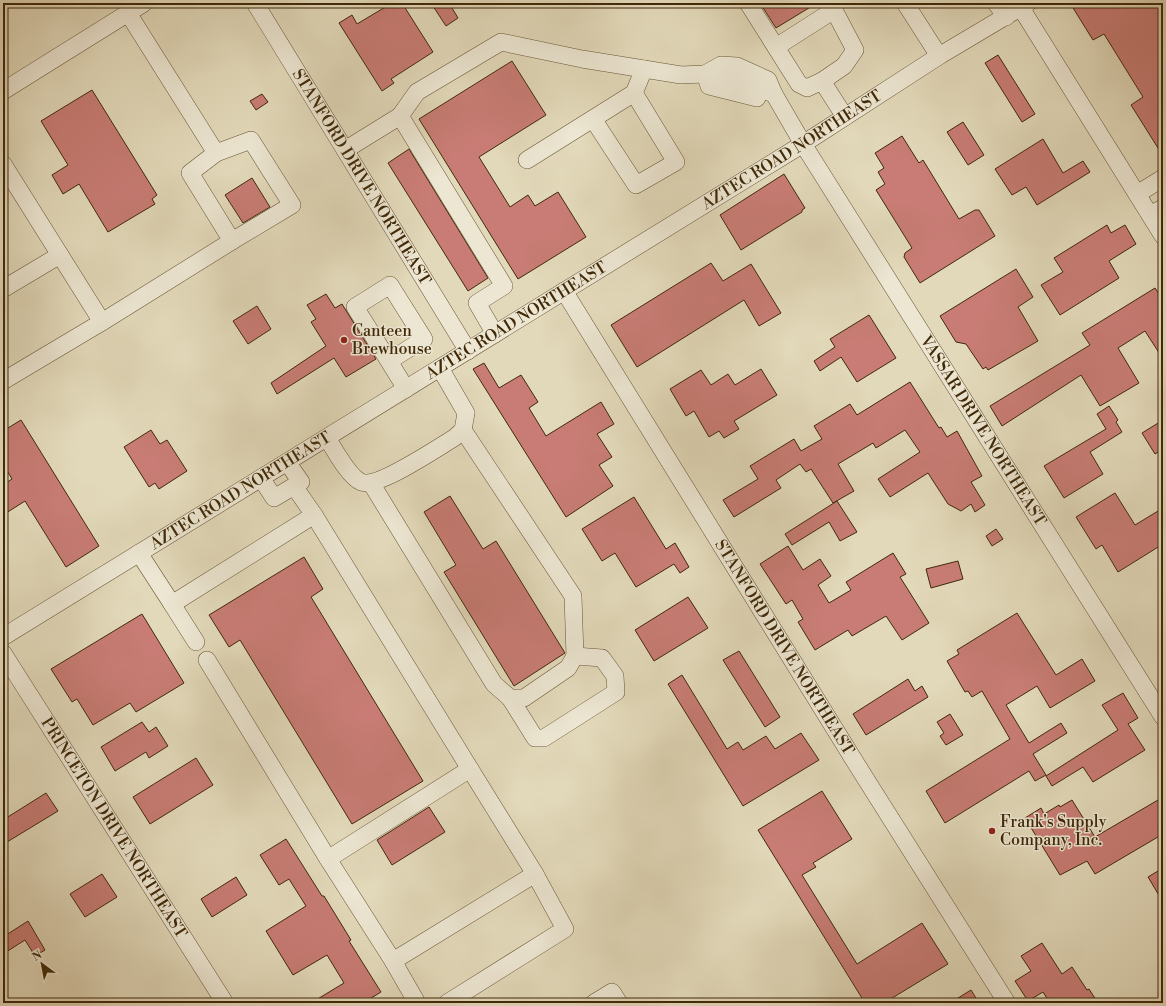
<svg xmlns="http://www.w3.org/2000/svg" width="1166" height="1006" font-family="'Libre Bodoni',serif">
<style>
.building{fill:#c87c75;stroke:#402908}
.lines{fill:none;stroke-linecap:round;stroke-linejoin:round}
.minor-casing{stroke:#685534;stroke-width:18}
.minor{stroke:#ece6d2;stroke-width:17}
.poi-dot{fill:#8f2418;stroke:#ece6d2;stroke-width:1.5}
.labels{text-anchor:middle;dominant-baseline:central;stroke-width:3;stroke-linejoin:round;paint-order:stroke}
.street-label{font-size:16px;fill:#402908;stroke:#ece6d2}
.poi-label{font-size:16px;fill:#402908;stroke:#ece6d2;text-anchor:start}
</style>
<rect width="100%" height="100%" fill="#e2d9ba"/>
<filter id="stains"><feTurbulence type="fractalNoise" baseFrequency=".005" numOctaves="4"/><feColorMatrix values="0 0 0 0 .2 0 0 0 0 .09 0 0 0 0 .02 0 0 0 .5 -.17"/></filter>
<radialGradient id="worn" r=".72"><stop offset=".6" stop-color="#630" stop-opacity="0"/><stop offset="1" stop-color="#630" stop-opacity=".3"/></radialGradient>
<!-- building -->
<g class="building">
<path d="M 392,3 L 402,3 L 433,52 L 391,79 L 394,83 L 382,91 L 339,23 L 352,15 L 357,24 Z"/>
<path d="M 431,3 L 449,3 L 458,18 L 446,26 Z"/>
<path d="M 760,3 L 817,3 L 776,28 Z"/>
<path d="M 1070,3 L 1143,3 L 1146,8 L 1153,3 L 1163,3 L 1163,156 L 1131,105 L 1143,97 L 1104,34 L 1093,40 Z"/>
<path d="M 998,55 L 1035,114 L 1022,122 L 985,63 Z"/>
<path d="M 512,61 L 546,115 L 479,157 L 510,207 L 528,195 L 535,206 L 558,192 L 586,237 L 518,279 L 419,119 Z"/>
<path d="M 92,90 L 157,195 L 152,199 L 155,204 L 108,232 L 79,184 L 63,194 L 52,175 L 68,165 L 41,121 Z"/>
<path d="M 262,94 L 268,102 L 256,110 L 250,101 Z"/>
<path d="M 963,122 L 984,155 L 968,165 L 947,132 Z"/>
<path d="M 902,136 L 919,163 L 923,160 L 959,219 L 975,210 L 979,210 L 995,236 L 920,283 L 904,257 L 905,253 L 912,248 L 876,190 L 885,184 L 878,172 L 884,168 L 875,153 Z"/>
<path d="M 1043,139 L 1063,173 L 1083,161 L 1090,172 L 1037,205 L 1026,187 L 1012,195 L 995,169 Z"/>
<path d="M 409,149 L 488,278 L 468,291 L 388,163 Z"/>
<path d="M 784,174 L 805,208 L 802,210 L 802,212 L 741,250 L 720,215 Z"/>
<path d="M 252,178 L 270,207 L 243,223 L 225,195 Z"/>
<path d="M 1107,225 L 1111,233 L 1125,225 L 1136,244 L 1109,261 L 1119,278 L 1060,315 L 1041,285 L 1063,272 L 1054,258 Z"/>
<path d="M 711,263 L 723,281 L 751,264 L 781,313 L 759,326 L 744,300 L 637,367 L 611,325 Z"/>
<path d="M 1016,269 L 1033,297 L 1018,307 L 1038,341 L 988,370 L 986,367 L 983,369 L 966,344 L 956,342 L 940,316 Z"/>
<path d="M 1155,288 L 1163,300 L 1163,359 L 1145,331 L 1118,348 L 1139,383 L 1100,406 L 1081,375 L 1002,426 L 990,406 L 1090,345 L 1082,333 Z"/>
<path d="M 326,294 L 335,308 L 342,304 L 376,359 L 346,377 L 334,358 L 277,394 L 271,383 L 326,346 L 311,322 L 316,319 L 307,305 Z"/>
<path d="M 257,306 L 271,329 L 248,344 L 233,321 Z"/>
<path d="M 869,315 L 896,358 L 857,382 L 841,357 L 820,371 L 814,361 L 835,347 L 830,339 Z"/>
<path d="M 484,363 L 499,388 L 521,375 L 538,402 L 529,408 L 546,436 L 601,402 L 614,424 L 597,434 L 612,457 L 599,465 L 613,486 L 566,517 L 473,369 Z"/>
<path d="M 761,369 L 777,395 L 734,421 L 739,429 L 724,438 L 719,431 L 709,437 L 694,411 L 686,416 L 670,389 L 701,370 L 711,385 L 728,374 L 735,385 Z"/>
<path d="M 910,382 L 939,428 L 941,427 L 947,437 L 957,431 L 982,476 L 971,482 L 985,505 L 975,512 L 971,504 L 961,511 L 948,504 L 928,473 L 890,497 L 878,479 L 920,452 L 905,430 L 876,448 L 873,443 L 838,464 L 854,491 L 833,503 L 811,469 L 806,472 L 800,464 L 776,480 L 781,488 L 734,517 L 723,500 L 758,479 L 750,466 L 794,439 L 801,451 L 822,439 L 814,426 L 850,404 L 857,415 Z"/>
<path d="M 1109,406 L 1118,420 L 1116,422 L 1122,432 L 1090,452 L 1103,474 L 1064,498 L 1044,466 L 1106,429 L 1097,414 Z"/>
<path d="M 21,420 L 99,546 L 66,567 L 25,501 L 3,515 L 3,485 L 12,479 L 3,464 L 3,431 Z"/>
<path d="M 1163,420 L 1163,449 L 1155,454 L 1142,433 Z"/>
<path d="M 151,430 L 160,444 L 167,440 L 187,471 L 159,489 L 155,483 L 149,487 L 124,447 Z"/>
<path d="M 1115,493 L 1135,525 L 1163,508 L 1163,544 L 1118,572 L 1102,545 L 1096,549 L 1076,517 Z"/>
<path d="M 450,496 L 483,549 L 496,541 L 565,653 L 514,686 L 444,572 L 456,565 L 424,512 Z"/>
<path d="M 634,497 L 666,549 L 675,543 L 689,567 L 680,573 L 674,564 L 636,587 L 615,553 L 602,561 L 582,529 Z"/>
<path d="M 837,501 L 857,532 L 840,541 L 829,522 L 792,545 L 785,534 Z"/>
<path d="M 996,529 L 1003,539 L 992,546 L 986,536 Z"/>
<path d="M 788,546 L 803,570 L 820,559 L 831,576 L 818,585 L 829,603 L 851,590 L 846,582 L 893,553 L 906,574 L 900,577 L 929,623 L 902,640 L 886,616 L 852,636 L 848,630 L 815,650 L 798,622 L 803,619 L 792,600 L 786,604 L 760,564 Z"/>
<path d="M 304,557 L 323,589 L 311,597 L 423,781 L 352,824 L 240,640 L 229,647 L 209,615 Z"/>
<path d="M 958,561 L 963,579 L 931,588 L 926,569 Z"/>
<path d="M 688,597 L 708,628 L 654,661 L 635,630 Z"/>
<path d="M 1017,613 L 1056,675 L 1082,659 L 1095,681 L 1050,708 L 1037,686 L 1006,705 L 1029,743 L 1061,723 L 1067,733 L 1033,754 L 1046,775 L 1035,781 L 1029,771 L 945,823 L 926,791 L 1010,739 L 982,691 L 972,697 L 968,691 L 965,692 L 947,661 L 959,654 L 957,650 Z"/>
<path d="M 142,614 L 184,683 L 136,712 L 130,703 L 93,725 L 77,699 L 72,702 L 51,669 Z"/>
<path d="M 739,651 L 780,717 L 765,727 L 723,660 Z"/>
<path d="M 682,675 L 727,749 L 738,742 L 743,750 L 766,736 L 775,749 L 801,733 L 819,760 L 743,806 L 668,684 Z"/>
<path d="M 908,679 L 915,691 L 922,686 L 928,697 L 866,735 L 853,714 Z"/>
<path d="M 1123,693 L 1138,718 L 1128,724 L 1145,750 L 1093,782 L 1083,767 L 1052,786 L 1046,776 L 1118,730 L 1102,705 Z"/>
<path d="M 950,714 L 963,735 L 946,745 L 940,736 L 944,733 L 937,722 Z"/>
<path d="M 142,722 L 149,732 L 156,727 L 168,746 L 149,758 L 146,752 L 115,771 L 101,747 Z"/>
<path d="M 196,758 L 213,785 L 150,824 L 133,797 Z"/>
<path d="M 822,791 L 852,839 L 813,863 L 816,867 L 802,875 L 857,964 L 922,923 L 948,964 L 884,1003 L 865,1003 L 758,830 Z"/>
<path d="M 46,793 L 58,811 L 7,842 L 3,835 L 3,820 Z"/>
<path d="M 1072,800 L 1095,837 L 1158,800 L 1163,809 L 1163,834 L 1095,874 L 1087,861 L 1060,875 L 1025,818 L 1041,808 L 1044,814 L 1059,805 L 1060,807 Z"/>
<path d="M 429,807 L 445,832 L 392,865 L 377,840 Z"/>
<path d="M 286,839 L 322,896 L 324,896 L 351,940 L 349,941 L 381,992 L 363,1003 L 311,1003 L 344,983 L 327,955 L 293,975 L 266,931 L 306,906 L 289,879 L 279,885 L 260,855 Z"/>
<path d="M 1163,868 L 1163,902 L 1148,877 Z"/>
<path d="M 102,874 L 117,897 L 85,917 L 70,894 Z"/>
<path d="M 236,877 L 247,895 L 212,917 L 201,899 Z"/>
<path d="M 28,921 L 45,950 L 35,956 L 25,940 L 3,954 L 3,937 Z"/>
<path d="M 1042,943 L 1062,974 L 1072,967 L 1087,990 L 1089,989 L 1098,1003 L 1050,1003 L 1043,992 L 1028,1001 L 1015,981 L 1031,971 L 1021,956 Z"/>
<path d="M 971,990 L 979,1003 L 950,1003 Z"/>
</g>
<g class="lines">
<!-- minor casing -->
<g class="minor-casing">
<g id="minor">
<path id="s1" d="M 255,3 L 468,351"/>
<path d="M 748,3 L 799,84 L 807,88 L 822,81 L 845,117"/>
<path d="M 905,3 L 939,56"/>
<path d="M 996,3 L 1006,17"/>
<path d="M 1021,8 L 1163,236"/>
<path d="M 776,47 L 834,10 L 855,50 L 844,66 L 822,81"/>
<path id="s2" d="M 705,74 L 721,65 L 737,66 L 768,80 L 774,94 L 803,144 L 1163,717"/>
<path d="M 705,74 L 709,86 L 757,98"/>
<path d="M 3,91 L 144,3"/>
<path d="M 400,116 L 417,92 L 501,42 L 582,59 L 681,75 L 705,74 L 729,78 L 774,94"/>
<path d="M 593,119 L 636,185 L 676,162 L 634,93"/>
<path d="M 345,150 L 400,116 L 504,286 L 477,303 L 495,334"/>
<path d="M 216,153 L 251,140 L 292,205 L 232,241"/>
<path d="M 527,160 L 634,93 L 644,69"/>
<path d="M 3,164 L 102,322 L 3,381"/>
<path d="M 1137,194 L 1163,178"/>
<path d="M 1150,215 L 1163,208"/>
<path d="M 3,289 L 60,255"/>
<path id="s3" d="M 564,291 L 857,765 L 1007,1003"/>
<path d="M 102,322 L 232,241 L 190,173 L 216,153 L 128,13"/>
<path d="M 389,361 L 424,339 L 390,285 L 355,307 C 372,334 389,361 406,389"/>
<path d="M 327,438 C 334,449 349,477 361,482 C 377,489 437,448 454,438 L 463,430 L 466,413 L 440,368"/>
<path d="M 261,478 L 274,498 L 301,482 L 287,462"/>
<path d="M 371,483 L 494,684 L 510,698 L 524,698 L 568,668 L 575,656 L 573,596 L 463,430"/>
<path d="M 139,553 L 172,604 L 314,515 L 294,486"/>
<path d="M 172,604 L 196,642"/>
<path id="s4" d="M 3,637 L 803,144 L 939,56 L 1028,3"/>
<path id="s5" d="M 3,653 L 225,1003"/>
<path d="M 207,660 L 328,859 L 470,769 L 314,515"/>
<path d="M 510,698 L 535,738 L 544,738 L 616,692 L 615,676 L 602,658 L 575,656"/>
<path d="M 328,859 L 393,961 L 535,874 L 470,769"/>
<path d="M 393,961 L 417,1003"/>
<path d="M 447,1003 L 565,929 L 535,874"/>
<path d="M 594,1003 L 612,992 L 619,1003"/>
</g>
</g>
<!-- minor -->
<use href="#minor" class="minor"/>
</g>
<!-- markers -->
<g class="poi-dot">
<circle cx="344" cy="340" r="4"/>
<circle cx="992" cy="831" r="4"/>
</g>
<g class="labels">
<!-- street labels -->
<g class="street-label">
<text stroke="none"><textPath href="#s4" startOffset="927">AZTEC ROAD NORTHEAST</textPath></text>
<text stroke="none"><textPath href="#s1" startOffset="204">STANFORD DRIVE NORTHEAST</textPath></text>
<text stroke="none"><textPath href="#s4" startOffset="603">AZTEC ROAD NORTHEAST</textPath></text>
<text stroke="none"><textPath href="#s2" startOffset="480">VASSAR DRIVE NORTHEAST</textPath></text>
<text stroke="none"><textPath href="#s4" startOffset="279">AZTEC ROAD NORTHEAST</textPath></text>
<text stroke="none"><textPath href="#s3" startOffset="419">STANFORD DRIVE NORTHEAST</textPath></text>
<text stroke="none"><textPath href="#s5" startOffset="207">PRINCETON DRIVE NORTHEAST</textPath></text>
</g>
<!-- poi labels -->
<g class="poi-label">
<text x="352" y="331">Canteen<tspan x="352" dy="18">Brewhouse</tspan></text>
<text x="1000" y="822">Frank's Supply<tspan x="1000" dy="18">Company, Inc.</tspan></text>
</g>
</g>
<!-- margin -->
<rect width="1166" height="1006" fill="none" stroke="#e2d9ba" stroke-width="16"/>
<rect x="4" y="4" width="1158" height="998" fill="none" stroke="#402908" stroke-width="2"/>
<rect x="8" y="8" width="1150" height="990" fill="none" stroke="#402908"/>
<!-- north arrow -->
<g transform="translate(42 964) rotate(328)" stroke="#ece6d2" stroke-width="3" paint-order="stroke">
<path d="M0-3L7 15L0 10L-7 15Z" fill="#402908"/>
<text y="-6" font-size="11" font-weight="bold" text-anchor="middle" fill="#402908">N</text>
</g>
<rect width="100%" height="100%" filter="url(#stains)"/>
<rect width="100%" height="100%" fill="url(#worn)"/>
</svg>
